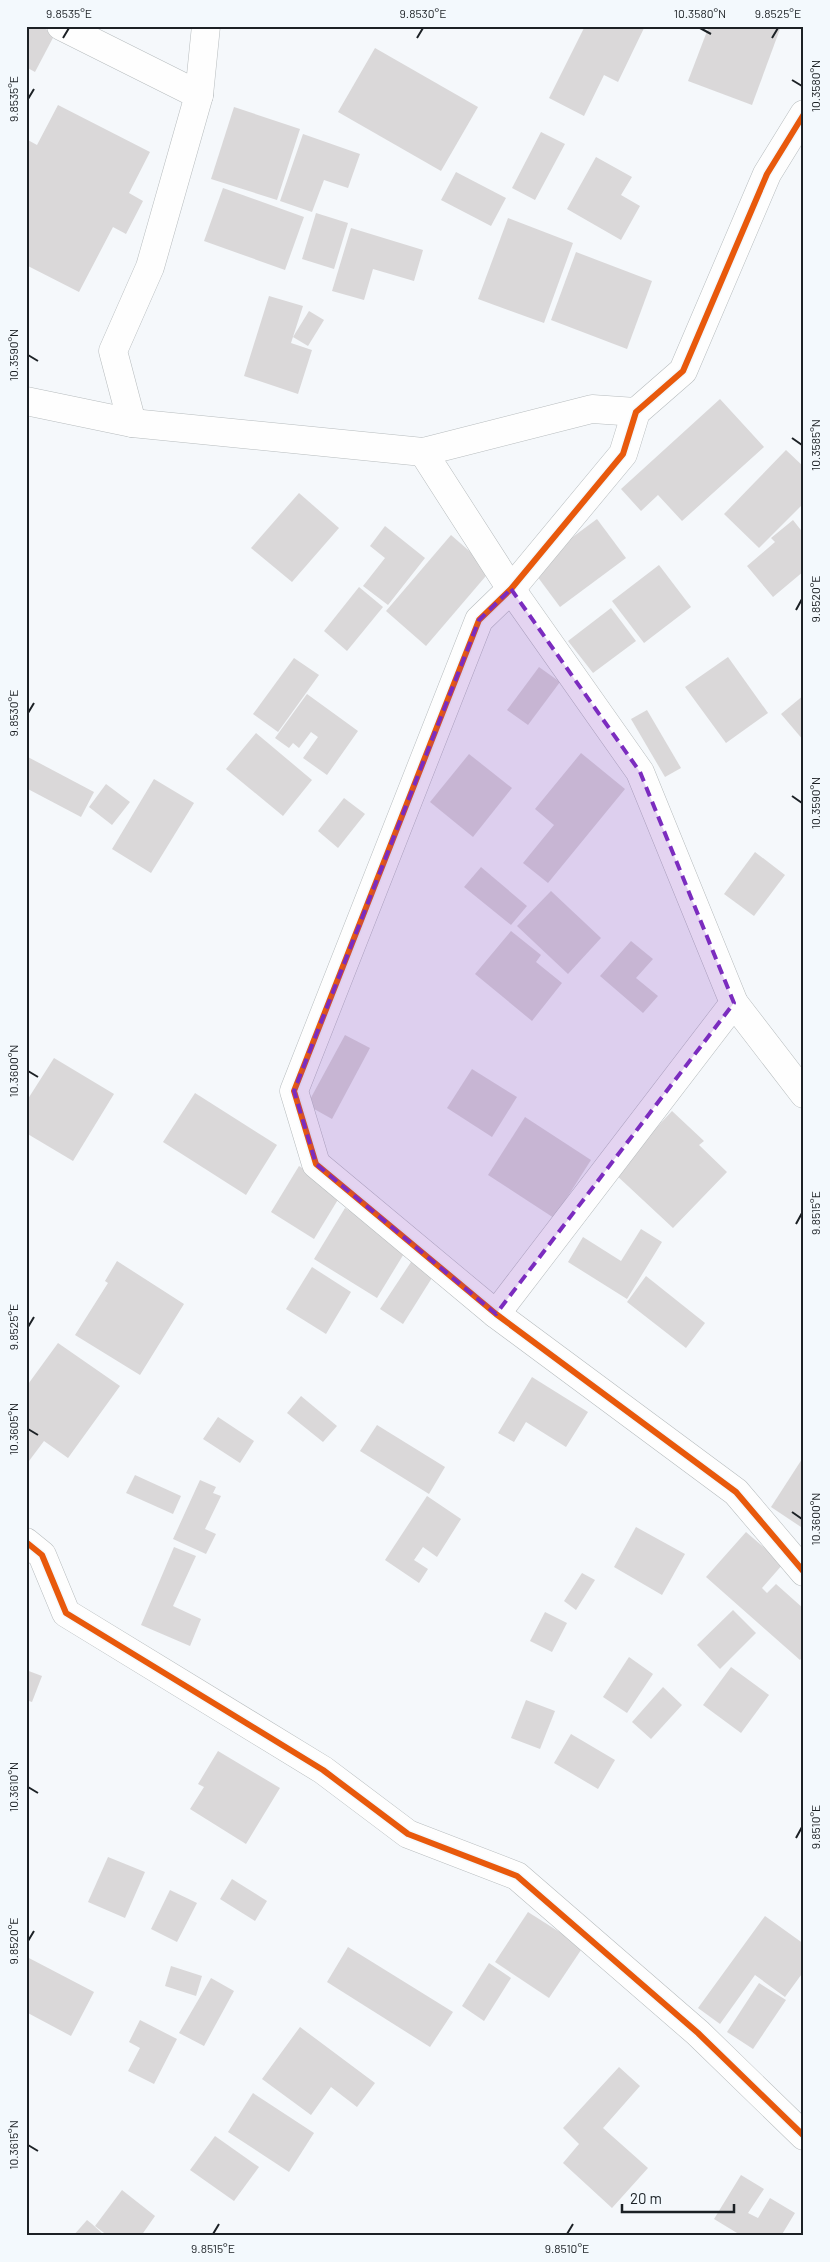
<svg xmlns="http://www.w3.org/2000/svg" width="830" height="2262" font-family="Barlow,sans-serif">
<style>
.building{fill:#dad8d9}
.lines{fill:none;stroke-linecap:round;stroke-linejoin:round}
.minor-casing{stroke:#b7bcbe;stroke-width:29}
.minor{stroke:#fefefe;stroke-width:28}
.cycleway-casing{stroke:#f3f9fd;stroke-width:9}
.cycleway{stroke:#e8590c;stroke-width:6}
.marked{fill:#7b2cbf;fill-opacity:0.2;stroke:#7b2cbf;stroke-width:4;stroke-dasharray:10 6;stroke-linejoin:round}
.ticks{fill:none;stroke:#1c2125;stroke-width:2}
.neatline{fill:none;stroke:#1c2125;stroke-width:2}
.ticks-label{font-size:12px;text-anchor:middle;fill:#1c2125}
</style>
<rect width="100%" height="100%" fill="#f5f8fb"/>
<!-- building -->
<g class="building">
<path d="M 26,26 L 40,26 L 55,34 L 35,72 L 26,67 Z"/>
<path d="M 585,26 L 645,26 L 618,82 L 604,75 L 584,116 L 549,98 Z"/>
<path d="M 709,26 L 772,26 L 780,29 L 752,105 L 688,81 Z"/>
<path d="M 375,48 L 478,107 L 441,171 L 338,112 Z"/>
<path d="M 58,105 L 150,152 L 129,193 L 143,201 L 126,234 L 113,227 L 79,292 L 26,265 L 26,139 L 37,145 Z"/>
<path d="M 234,107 L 300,129 L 277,200 L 211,179 Z"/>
<path d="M 541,132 L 565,144 L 535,200 L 512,188 Z"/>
<path d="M 303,134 L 360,154 L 348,188 L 324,180 L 312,212 L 280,201 Z"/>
<path d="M 596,157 L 632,177 L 621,195 L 640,206 L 621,240 L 567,209 Z"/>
<path d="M 456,172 L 506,198 L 491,226 L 441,200 Z"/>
<path d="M 223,188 L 304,217 L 285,270 L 204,241 Z"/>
<path d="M 316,213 L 348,223 L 334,269 L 302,259 Z"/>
<path d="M 508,218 L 573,243 L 544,323 L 478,299 Z"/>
<path d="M 351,228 L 423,250 L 414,281 L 373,269 L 364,300 L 332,291 Z"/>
<path d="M 576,252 L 652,281 L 627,349 L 551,320 Z"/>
<path d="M 269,296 L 303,306 L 291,343 L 312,350 L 298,394 L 244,376 Z"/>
<path d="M 309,311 L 324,320 L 308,346 L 293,337 Z"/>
<path d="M 720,399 L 764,447 L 682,521 L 658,495 L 641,511 L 621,489 Z"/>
<path d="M 786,450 L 804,467 L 804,503 L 759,548 L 724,514 Z"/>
<path d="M 299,493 L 339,528 L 292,582 L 251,548 Z"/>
<path d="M 597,519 L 626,558 L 560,607 L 531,568 Z"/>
<path d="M 793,520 L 804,534 L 804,571 L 773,597 L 747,566 L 775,542 L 771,538 Z"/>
<path d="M 385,526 L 425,558 L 388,605 L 363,586 L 385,558 L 370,546 Z"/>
<path d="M 451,535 L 491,570 L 426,646 L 386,611 Z"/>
<path d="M 659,565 L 691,607 L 644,643 L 612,601 Z"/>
<path d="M 359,587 L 383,607 L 347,651 L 324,631 Z"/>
<path d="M 611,608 L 636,641 L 593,673 L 568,641 Z"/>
<path d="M 728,657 L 768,713 L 726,743 L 685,687 Z"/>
<path d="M 294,658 L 319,675 L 278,732 L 253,714 Z"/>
<path d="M 539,667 L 560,682 L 528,725 L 507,710 Z"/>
<path d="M 307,694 L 358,731 L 327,775 L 303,758 L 318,737 L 311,732 L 299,748 L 293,743 L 289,748 L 275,738 Z"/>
<path d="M 804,695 L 804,741 L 781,714 Z"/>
<path d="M 647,710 L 681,768 L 665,777 L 631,719 Z"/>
<path d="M 256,733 L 312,780 L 283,816 L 226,769 Z"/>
<path d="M 581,753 L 625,789 L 548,883 L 523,863 L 554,825 L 535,809 Z"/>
<path d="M 469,754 L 512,788 L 473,837 L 430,802 Z"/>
<path d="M 26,756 L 94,792 L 81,817 L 26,788 Z"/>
<path d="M 154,779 L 194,803 L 151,873 L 112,849 Z"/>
<path d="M 106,784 L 130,802 L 112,825 L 89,807 Z"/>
<path d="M 344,798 L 365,814 L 338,848 L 318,831 Z"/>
<path d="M 755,852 L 785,875 L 754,916 L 724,894 Z"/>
<path d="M 481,867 L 527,906 L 511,925 L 464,887 Z"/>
<path d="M 551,891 L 601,938 L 568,974 L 517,926 Z"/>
<path d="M 511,931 L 541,955 L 536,962 L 562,983 L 532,1021 L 475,974 Z"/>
<path d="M 631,941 L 653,959 L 636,978 L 658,996 L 643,1013 L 600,976 Z"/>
<path d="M 345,1035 L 370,1048 L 332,1119 L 307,1105 Z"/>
<path d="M 54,1058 L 114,1094 L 73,1161 L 26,1133 L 26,1102 Z"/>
<path d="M 472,1069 L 517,1097 L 492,1137 L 447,1108 Z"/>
<path d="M 195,1093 L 277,1145 L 246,1195 L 163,1142 Z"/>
<path d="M 672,1111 L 704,1141 L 699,1145 L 727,1172 L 673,1228 L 614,1173 Z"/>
<path d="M 525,1117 L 591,1160 L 554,1218 L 488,1175 Z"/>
<path d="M 299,1166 L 342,1193 L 314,1239 L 271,1212 Z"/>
<path d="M 345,1208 L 408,1247 L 377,1298 L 314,1259 Z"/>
<path d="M 641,1229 L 662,1242 L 627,1299 L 568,1262 L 583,1237 L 621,1261 Z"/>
<path d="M 413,1259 L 435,1273 L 403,1324 L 380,1309 Z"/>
<path d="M 117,1261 L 184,1304 L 140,1375 L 75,1335 L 108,1283 L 105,1281 Z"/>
<path d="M 312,1267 L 351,1292 L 326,1334 L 286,1309 Z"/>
<path d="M 646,1276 L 705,1323 L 686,1348 L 627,1302 Z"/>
<path d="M 58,1343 L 120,1386 L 68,1458 L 44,1441 L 26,1465 L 26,1387 Z"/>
<path d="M 532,1377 L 588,1412 L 566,1447 L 526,1422 L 514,1442 L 498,1433 Z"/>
<path d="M 301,1396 L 337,1426 L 323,1442 L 287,1413 Z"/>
<path d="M 218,1417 L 254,1441 L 240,1463 L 203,1439 Z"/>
<path d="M 377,1425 L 445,1467 L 429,1494 L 360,1451 Z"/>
<path d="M 804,1456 L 804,1529 L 771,1507 Z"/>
<path d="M 135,1475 L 181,1496 L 173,1514 L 126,1493 Z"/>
<path d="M 200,1480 L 216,1487 L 213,1493 L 221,1496 L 205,1529 L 216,1534 L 206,1554 L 173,1539 Z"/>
<path d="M 427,1496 L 461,1519 L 437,1557 L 423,1547 L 414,1560 L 428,1569 L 419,1583 L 385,1560 Z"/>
<path d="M 636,1527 L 685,1554 L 662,1595 L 614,1567 Z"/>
<path d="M 746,1532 L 783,1564 L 762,1588 L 767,1593 L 776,1584 L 804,1609 L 804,1656 L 800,1660 L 706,1577 Z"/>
<path d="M 174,1547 L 196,1556 L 173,1606 L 201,1619 L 190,1646 L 141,1625 Z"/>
<path d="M 582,1573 L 595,1580 L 576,1610 L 564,1601 Z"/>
<path d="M 733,1610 L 756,1633 L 720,1669 L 697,1645 Z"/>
<path d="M 545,1612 L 567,1623 L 552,1652 L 530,1641 Z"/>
<path d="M 629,1657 L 653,1674 L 627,1713 L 603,1697 Z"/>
<path d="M 731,1667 L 769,1695 L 741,1733 L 703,1705 Z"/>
<path d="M 26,1670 L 42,1676 L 32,1702 L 26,1700 Z"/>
<path d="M 663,1687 L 682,1705 L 651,1739 L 632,1722 Z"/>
<path d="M 526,1700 L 555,1711 L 540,1749 L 511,1738 Z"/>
<path d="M 571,1734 L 615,1760 L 598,1789 L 554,1763 Z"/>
<path d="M 218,1751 L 280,1788 L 246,1844 L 190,1809 L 204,1787 L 198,1784 Z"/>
<path d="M 108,1857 L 145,1872 L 125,1918 L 88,1902 Z"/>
<path d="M 232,1879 L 267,1901 L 255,1921 L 220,1899 Z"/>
<path d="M 170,1890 L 197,1903 L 177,1942 L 151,1929 Z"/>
<path d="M 528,1912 L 583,1947 L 549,1998 L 495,1962 Z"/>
<path d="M 765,1916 L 804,1944 L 804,1971 L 785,1997 L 755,1975 L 720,2024 L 698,2008 Z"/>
<path d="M 348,1947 L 453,2012 L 430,2047 L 327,1982 Z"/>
<path d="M 27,1957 L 94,1992 L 71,2036 L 26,2012 Z"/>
<path d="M 489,1963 L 511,1978 L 484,2021 L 462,2006 Z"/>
<path d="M 171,1966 L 202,1976 L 196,1996 L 165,1986 Z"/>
<path d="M 211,1978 L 234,1991 L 204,2046 L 179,2033 Z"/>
<path d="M 759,1983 L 786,2000 L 753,2049 L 727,2032 Z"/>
<path d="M 140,2020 L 177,2039 L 154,2084 L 128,2071 L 140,2048 L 129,2042 Z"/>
<path d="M 300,2027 L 375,2083 L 357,2107 L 331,2087 L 311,2115 L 262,2079 Z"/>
<path d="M 619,2067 L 640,2086 L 603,2128 L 648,2168 L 612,2208 L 563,2163 L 579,2144 L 563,2128 Z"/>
<path d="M 253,2093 L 314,2133 L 289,2172 L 228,2132 Z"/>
<path d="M 215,2136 L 259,2167 L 234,2201 L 190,2170 Z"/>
<path d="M 741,2175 L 764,2189 L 748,2213 L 758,2218 L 770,2198 L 795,2213 L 781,2236 L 742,2236 L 714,2219 Z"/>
<path d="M 122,2190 L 155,2216 L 141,2236 L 108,2236 L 95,2226 Z"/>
<path d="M 87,2220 L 92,2224 L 105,2236 L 73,2236 Z"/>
</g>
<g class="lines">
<!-- minor casing -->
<g class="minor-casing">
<g id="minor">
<path d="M 61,26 L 199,95"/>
<path d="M 804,114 L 767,174 L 683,371 L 636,412 L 623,454 L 511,589 L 479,620 L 294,1091 L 316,1164 L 496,1314 L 736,1492 L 804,1572"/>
<path d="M 26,401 L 132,423 L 423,452 L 592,409 L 636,412"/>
<path d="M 132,423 L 113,351 L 150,267 L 199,95 L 206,26"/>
<path d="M 423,452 L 511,589 L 640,772 L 734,1003 L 804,1094"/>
<path d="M 496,1314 L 734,1003"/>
<path d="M 26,1542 L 42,1555 L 66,1613 L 323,1770 L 408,1834 L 517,1876 L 698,2033 L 804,2136"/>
</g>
</g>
<!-- minor -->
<use href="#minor" class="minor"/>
<!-- cycleway casing -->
<g class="cycleway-casing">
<g id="cycleway">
<path d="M 804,114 L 767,174 L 683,371 L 636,412 L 623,454 L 511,589 L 479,620 L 294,1091 L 316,1164 L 496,1314 L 736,1492 L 804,1572"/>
<path d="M 26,1542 L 42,1555 L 66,1613 L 323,1770 L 408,1834 L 517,1876 L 698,2033 L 804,2136"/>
</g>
</g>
<!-- cycleway -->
<use href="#cycleway" class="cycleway"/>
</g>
<!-- marked area -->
<path class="marked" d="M 511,589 L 640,772 L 734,1003 L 496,1314 L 316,1164 L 294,1091 L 479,620 Z"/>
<!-- ticks -->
<path class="ticks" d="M 700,28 L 711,34M 63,38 L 69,28M 417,38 L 423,28M 772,38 L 778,28M 792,80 L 802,86M 28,99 L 34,89M 28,355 L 38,361M 792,438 L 802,445M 796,610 L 802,599M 28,713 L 34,703M 792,796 L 802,803M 28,1071 L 38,1077M 796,1224 L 802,1213M 28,1327 L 34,1317M 28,1429 L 38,1435M 792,1512 L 802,1519M 28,1787 L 38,1793M 796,1838 L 802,1827M 28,1941 L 34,1931M 28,2145 L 38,2151M 213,2234 L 219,2224M 567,2234 L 573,2224"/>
<!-- border -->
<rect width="830" height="2262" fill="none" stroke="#f3f9fd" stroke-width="55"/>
<!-- scale -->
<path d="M622 2204v8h112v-8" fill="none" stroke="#1c2125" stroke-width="2.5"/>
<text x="630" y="2204" font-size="15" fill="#1c2125" stroke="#f3f9fd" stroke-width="4" paint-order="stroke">20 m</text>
<rect x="28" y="28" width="774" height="2206" class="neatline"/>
<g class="ticks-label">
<text x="69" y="18">9.8535°E</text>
<text x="423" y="18">9.8530°E</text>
<text x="700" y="18">10.3580°N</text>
<text x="778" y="18">9.8525°E</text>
<text transform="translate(816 86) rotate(-90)" y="4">10.3580°N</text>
<text transform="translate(14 99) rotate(-90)" y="4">9.8535°E</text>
<text transform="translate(14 355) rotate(-90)" y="4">10.3590°N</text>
<text transform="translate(816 445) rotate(-90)" y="4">10.3585°N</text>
<text transform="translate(816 599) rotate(-90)" y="4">9.8520°E</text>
<text transform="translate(14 713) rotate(-90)" y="4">9.8530°E</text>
<text transform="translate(816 803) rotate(-90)" y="4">10.3590°N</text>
<text transform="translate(14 1071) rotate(-90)" y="4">10.3600°N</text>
<text transform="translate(816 1213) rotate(-90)" y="4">9.8515°E</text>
<text transform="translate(14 1327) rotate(-90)" y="4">9.8525°E</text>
<text transform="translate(14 1429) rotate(-90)" y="4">10.3605°N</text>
<text transform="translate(816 1519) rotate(-90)" y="4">10.3600°N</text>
<text transform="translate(14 1787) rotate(-90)" y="4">10.3610°N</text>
<text transform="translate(816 1827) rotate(-90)" y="4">9.8510°E</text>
<text transform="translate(14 1941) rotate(-90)" y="4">9.8520°E</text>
<text transform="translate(14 2145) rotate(-90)" y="4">10.3615°N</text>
<text x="213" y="2253">9.8515°E</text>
<text x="567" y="2253">9.8510°E</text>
</g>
</svg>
